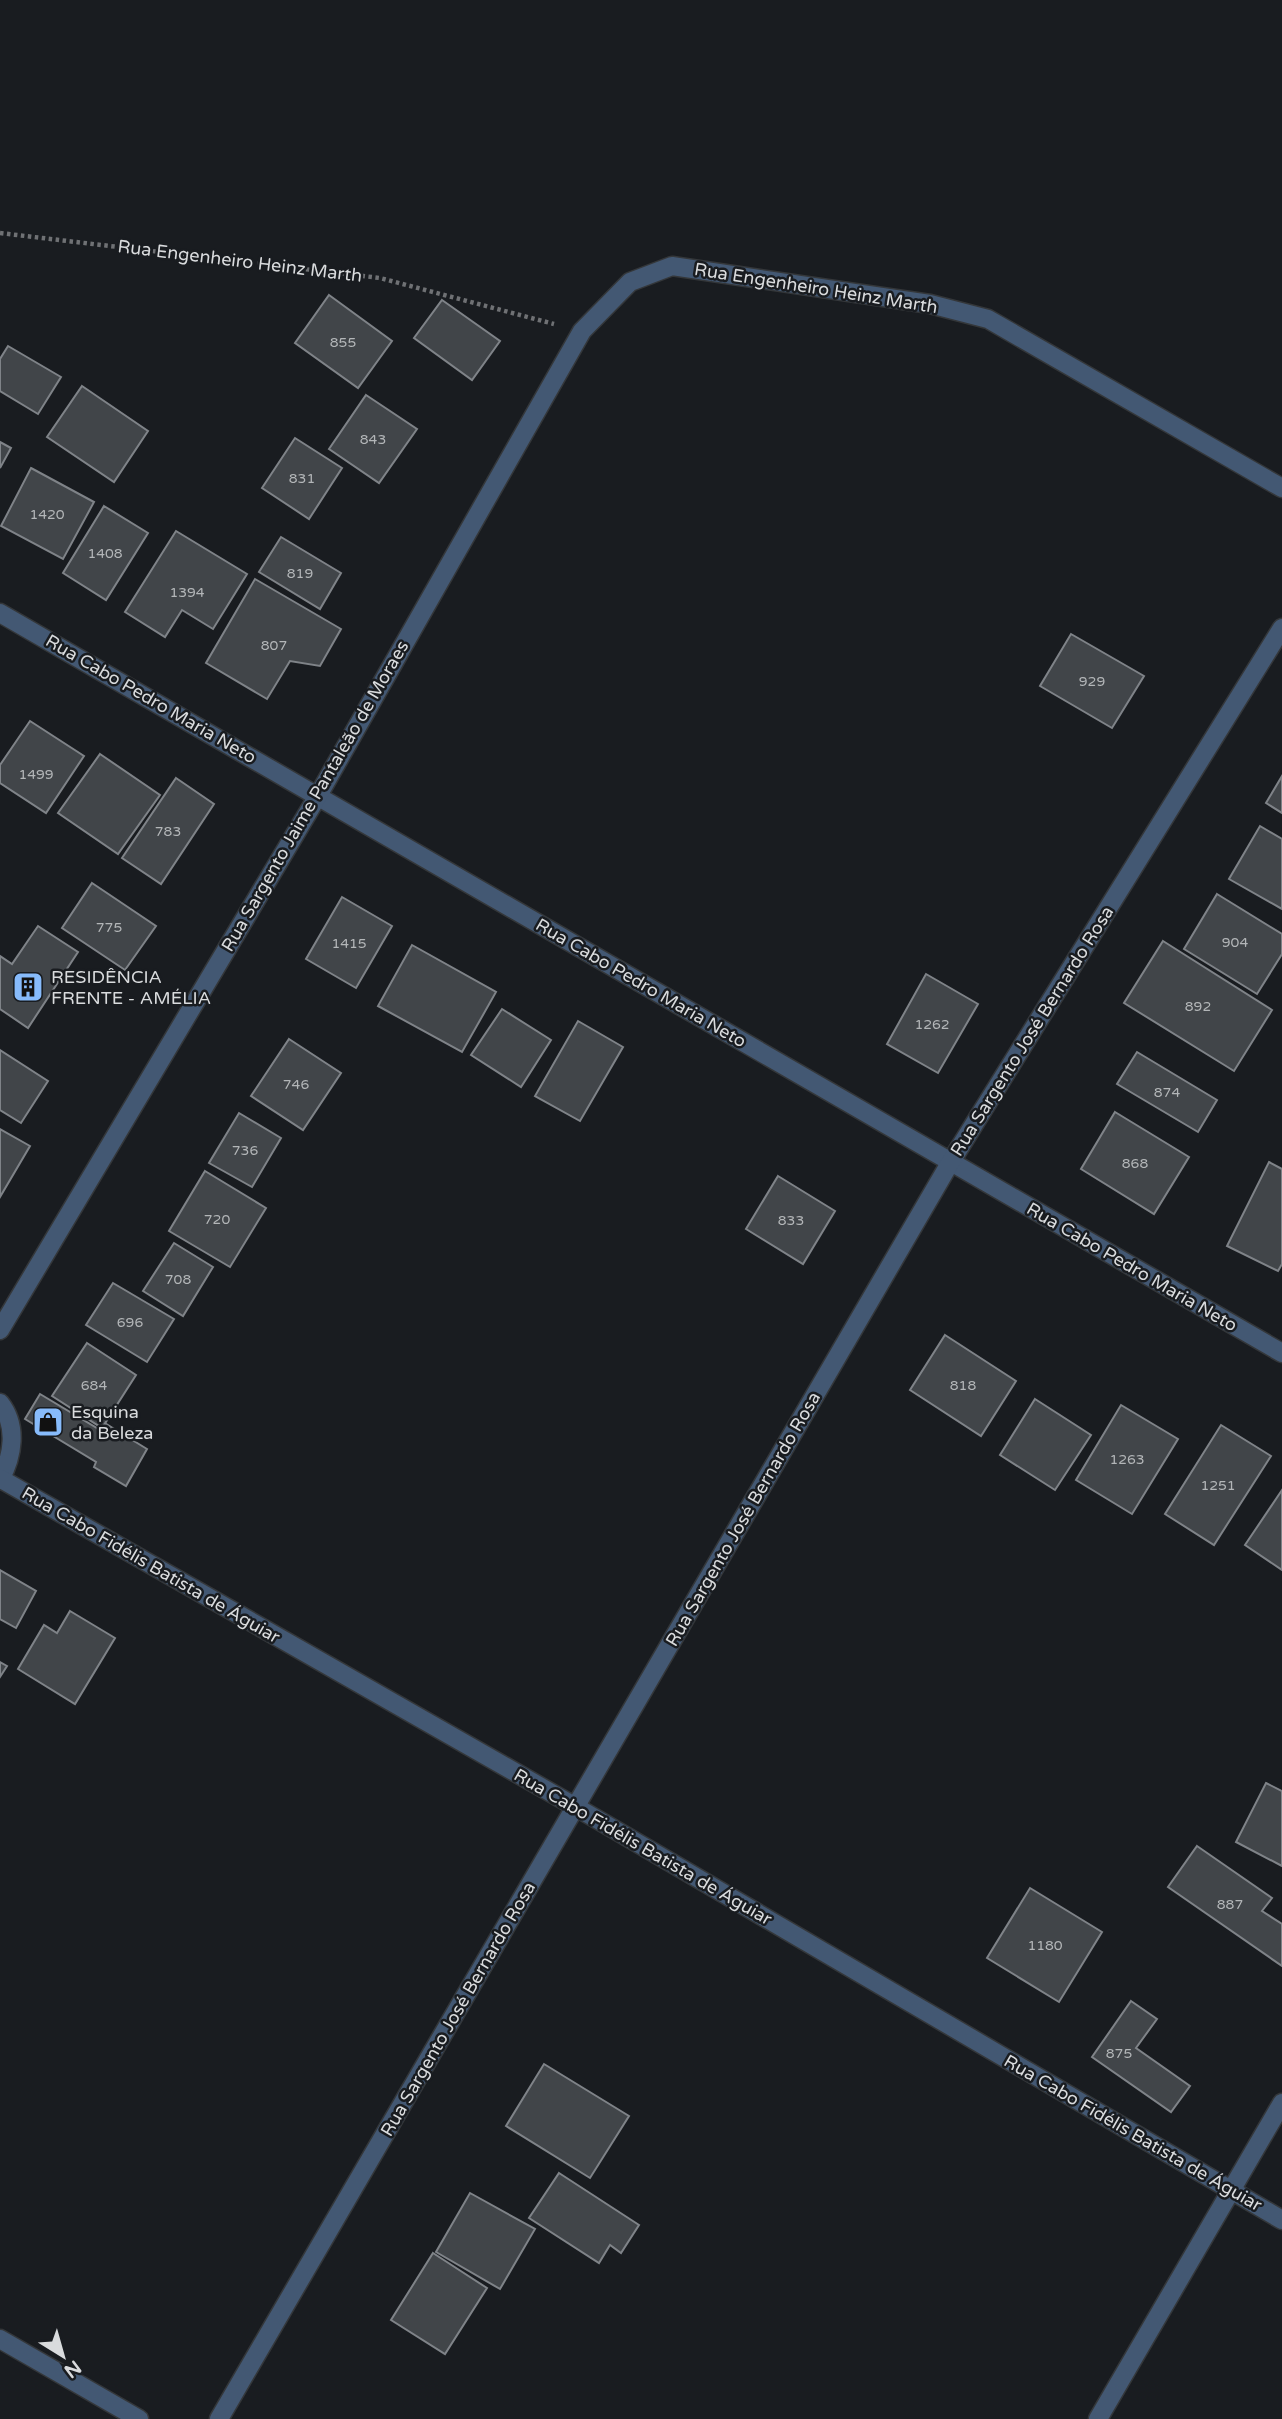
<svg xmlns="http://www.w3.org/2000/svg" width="1282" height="2419" font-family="'Varela Round',sans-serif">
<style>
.building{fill:#414549;stroke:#7f8388;stroke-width:2}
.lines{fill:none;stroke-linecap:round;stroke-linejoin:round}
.minor-casing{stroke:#34373a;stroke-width:21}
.path{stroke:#6f7174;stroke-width:4.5;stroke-dasharray:3.5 3.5;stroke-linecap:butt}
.minor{stroke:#435873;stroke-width:18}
.labels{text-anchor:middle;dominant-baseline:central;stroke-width:5;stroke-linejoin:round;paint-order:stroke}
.number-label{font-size:14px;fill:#b3b6b8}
.street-label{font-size:18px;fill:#d9dbdd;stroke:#191c20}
.poi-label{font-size:18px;fill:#d9dbdd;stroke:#191c20;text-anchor:start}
</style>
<rect width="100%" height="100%" fill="#191c20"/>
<!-- building -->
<g class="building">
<path d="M 329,295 L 392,341 L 358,388 L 295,343 Z"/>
<path d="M 442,300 L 500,341 L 472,380 L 414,338 Z"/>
<path d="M 8,346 L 61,377 L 38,414 L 0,391 L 0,359 Z"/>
<path d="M 82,386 L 148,431 L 114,482 L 47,437 Z"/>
<path d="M 366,395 L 417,429 L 379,483 L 329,449 Z"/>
<path d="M 295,438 L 342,468 L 309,519 L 262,488 Z"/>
<path d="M 0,442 L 11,448 L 0,468 Z"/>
<path d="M 31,468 L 94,502 L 63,559 L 1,526 Z"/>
<path d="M 104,506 L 148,533 L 106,600 L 63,573 Z"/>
<path d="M 176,531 L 247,574 L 213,629 L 182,610 L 165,637 L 125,612 Z"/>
<path d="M 281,537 L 341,573 L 320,609 L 259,572 Z"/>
<path d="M 255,579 L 341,629 L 320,666 L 290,661 L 267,699 L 206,663 Z"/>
<path d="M 1071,634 L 1144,676 L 1112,728 L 1040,686 Z"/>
<path d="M 30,721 L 84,756 L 46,813 L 0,783 L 0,765 Z"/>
<path d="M 100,754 L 160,795 L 118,854 L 58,813 Z"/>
<path d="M 1282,776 L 1282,813 L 1266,803 Z"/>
<path d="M 176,778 L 214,804 L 161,884 L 122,858 Z"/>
<path d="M 1260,826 L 1282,839 L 1282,909 L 1229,879 Z"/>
<path d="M 92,883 L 156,926 L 125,970 L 62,928 Z"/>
<path d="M 1217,894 L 1282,934 L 1282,954 L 1257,994 L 1184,949 Z"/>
<path d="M 342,897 L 392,926 L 356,988 L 306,959 Z"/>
<path d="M 38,926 L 78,952 L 28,1028 L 0,1009 L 0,956 L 12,964 Z"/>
<path d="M 1163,941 L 1272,1010 L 1234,1071 L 1124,1003 Z"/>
<path d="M 412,945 L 496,992 L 462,1052 L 378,1006 Z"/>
<path d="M 926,974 L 978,1004 L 938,1073 L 887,1044 Z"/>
<path d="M 502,1009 L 551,1040 L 521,1087 L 471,1055 Z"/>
<path d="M 578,1021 L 623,1047 L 580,1121 L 535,1096 Z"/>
<path d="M 289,1039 L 341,1073 L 303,1130 L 251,1096 Z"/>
<path d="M 0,1050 L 48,1081 L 21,1123 L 0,1110 Z"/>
<path d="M 1137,1052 L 1217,1100 L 1198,1132 L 1117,1084 Z"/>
<path d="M 1115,1112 L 1189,1157 L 1154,1214 L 1081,1169 Z"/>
<path d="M 239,1113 L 281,1138 L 252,1187 L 209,1163 Z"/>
<path d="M 0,1129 L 30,1146 L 0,1197 Z"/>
<path d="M 1269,1162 L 1282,1169 L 1282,1264 L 1278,1271 L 1227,1246 Z"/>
<path d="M 205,1171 L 266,1208 L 230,1267 L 169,1231 Z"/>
<path d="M 778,1176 L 835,1211 L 803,1264 L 746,1229 Z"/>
<path d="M 174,1243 L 213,1267 L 183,1316 L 143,1291 Z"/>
<path d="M 113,1283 L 174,1319 L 147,1362 L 86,1325 Z"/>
<path d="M 945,1335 L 1016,1381 L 981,1436 L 910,1390 Z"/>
<path d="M 87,1343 L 136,1375 L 102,1428 L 52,1396 Z"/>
<path d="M 40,1394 L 102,1431 L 106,1424 L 147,1449 L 126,1486 L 94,1467 L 96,1462 L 25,1419 Z"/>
<path d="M 1035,1399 L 1091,1435 L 1055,1490 L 1000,1455 Z"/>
<path d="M 1121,1405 L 1178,1439 L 1132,1514 L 1076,1480 Z"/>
<path d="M 1221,1425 L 1271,1456 L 1214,1545 L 1165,1514 Z"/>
<path d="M 1282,1490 L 1282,1570 L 1245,1545 Z"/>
<path d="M 0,1570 L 36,1591 L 16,1628 L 0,1619 Z"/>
<path d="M 70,1611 L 115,1638 L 75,1704 L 18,1669 L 44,1625 L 57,1633 Z"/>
<path d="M 0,1662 L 7,1666 L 0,1677 Z"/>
<path d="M 1266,1783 L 1282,1791 L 1282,1866 L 1236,1842 Z"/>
<path d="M 1197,1846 L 1272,1898 L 1262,1911 L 1282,1924 L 1282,1966 L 1168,1887 Z"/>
<path d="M 1030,1888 L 1102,1932 L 1059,2002 L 987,1958 Z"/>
<path d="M 1131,2001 L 1157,2019 L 1136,2048 L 1190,2086 L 1171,2112 L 1092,2057 Z"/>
<path d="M 544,2064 L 629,2116 L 590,2178 L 506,2126 Z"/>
<path d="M 559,2173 L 639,2225 L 621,2253 L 610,2245 L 599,2263 L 529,2218 Z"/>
<path d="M 470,2193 L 535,2229 L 500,2289 L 436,2252 Z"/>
<path d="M 433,2253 L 487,2288 L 445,2354 L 391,2320 Z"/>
</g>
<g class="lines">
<!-- minor casing -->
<g class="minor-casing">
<g id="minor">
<path d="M 0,613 C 429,857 854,1108 1282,1353"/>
<path d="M 0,1330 L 319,794 L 582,331 L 630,282 L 672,266 L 930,304 L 988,319 L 1282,488"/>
<path d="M 0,1403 C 18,1426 13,1456 0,1480"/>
<path d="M 1,1479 L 576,1807 L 1282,2220"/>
<path d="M 0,2339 L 139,2419"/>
<path d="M 219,2419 L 950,1163 L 1282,628"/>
<path d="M 1098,2419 L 1282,2103"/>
</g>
</g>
<!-- path -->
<path class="path" d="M 0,233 L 380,278 L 554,324"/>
<!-- minor -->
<use href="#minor" class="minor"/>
</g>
<!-- icons -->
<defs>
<g id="building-square" transform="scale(1.575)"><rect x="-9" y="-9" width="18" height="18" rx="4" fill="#87bbfb" stroke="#191c20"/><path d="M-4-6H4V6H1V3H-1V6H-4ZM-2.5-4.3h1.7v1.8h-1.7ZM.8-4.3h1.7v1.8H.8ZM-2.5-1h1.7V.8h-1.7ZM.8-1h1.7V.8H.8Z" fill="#111"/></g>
<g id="shop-square" transform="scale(1.575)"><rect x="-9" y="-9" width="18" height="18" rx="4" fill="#87bbfb" stroke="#191c20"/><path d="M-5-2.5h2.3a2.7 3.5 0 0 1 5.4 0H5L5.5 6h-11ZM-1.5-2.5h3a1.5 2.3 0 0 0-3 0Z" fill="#111"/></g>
</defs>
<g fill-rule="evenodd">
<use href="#building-square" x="28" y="987"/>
<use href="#shop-square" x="48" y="1422"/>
</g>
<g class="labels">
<!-- number labels -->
<g class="number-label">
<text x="343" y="342">855</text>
<text x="373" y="439">843</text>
<text x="302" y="478">831</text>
<text x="47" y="514">1420</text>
<text x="105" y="553">1408</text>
<text x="300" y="573">819</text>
<text x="187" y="592">1394</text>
<text x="274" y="645">807</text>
<text x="1092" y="681">929</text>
<text x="36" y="774">1499</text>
<text x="168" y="831">783</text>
<text x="109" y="927">775</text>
<text x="1235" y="942">904</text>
<text x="349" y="943">1415</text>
<text x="1198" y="1006">892</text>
<text x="932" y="1024">1262</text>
<text x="296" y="1084">746</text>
<text x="1167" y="1092">874</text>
<text x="245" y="1150">736</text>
<text x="1135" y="1163">868</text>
<text x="217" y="1219">720</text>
<text x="791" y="1220">833</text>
<text x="178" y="1279">708</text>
<text x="130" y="1322">696</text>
<text x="94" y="1385">684</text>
<text x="963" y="1385">818</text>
<text x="1127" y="1459">1263</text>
<text x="1218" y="1485">1251</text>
<text x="1230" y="1904">887</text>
<text x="1045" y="1945">1180</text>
<text x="1119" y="2053">875</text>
</g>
<!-- street labels -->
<g class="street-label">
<text transform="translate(240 261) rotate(7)">Rua Engenheiro Heinz Marth</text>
<text transform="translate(816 288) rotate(9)">Rua Engenheiro Heinz Marth</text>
<text transform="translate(151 699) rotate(30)">Rua Cabo Pedro Maria Neto</text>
<text transform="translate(315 796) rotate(-60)">Rua Sargento Jaime Pantaleão de Moraes</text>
<text transform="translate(641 983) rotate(30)">Rua Cabo Pedro Maria Neto</text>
<text transform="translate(1032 1031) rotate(-58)">Rua Sargento José Bernardo Rosa</text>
<text transform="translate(1132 1267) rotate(30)">Rua Cabo Pedro Maria Neto</text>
<text transform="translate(743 1519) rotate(-60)">Rua Sargento José Bernardo Rosa</text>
<text transform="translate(151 1565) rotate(30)">Rua Cabo Fidélis Batista de Águiar</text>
<text transform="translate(643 1847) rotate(30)">Rua Cabo Fidélis Batista de Águiar</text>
<text transform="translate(458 2009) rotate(-60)">Rua Sargento José Bernardo Rosa</text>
<text transform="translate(1133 2133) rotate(30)">Rua Cabo Fidélis Batista de Águiar</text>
</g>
<!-- poi labels -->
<g class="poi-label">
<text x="51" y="977">RESIDÊNCIA<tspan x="51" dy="21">FRENTE - AMÉLIA</tspan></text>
<text x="71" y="1412">Esquina<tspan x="71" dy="21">da Beleza</tspan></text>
</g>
</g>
<!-- north arrow -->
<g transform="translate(63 2356) rotate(143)" stroke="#191c20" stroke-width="5" paint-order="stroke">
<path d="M0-5L12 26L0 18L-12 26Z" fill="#d9dbdd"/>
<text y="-10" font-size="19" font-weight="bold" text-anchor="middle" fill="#d9dbdd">N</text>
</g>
</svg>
